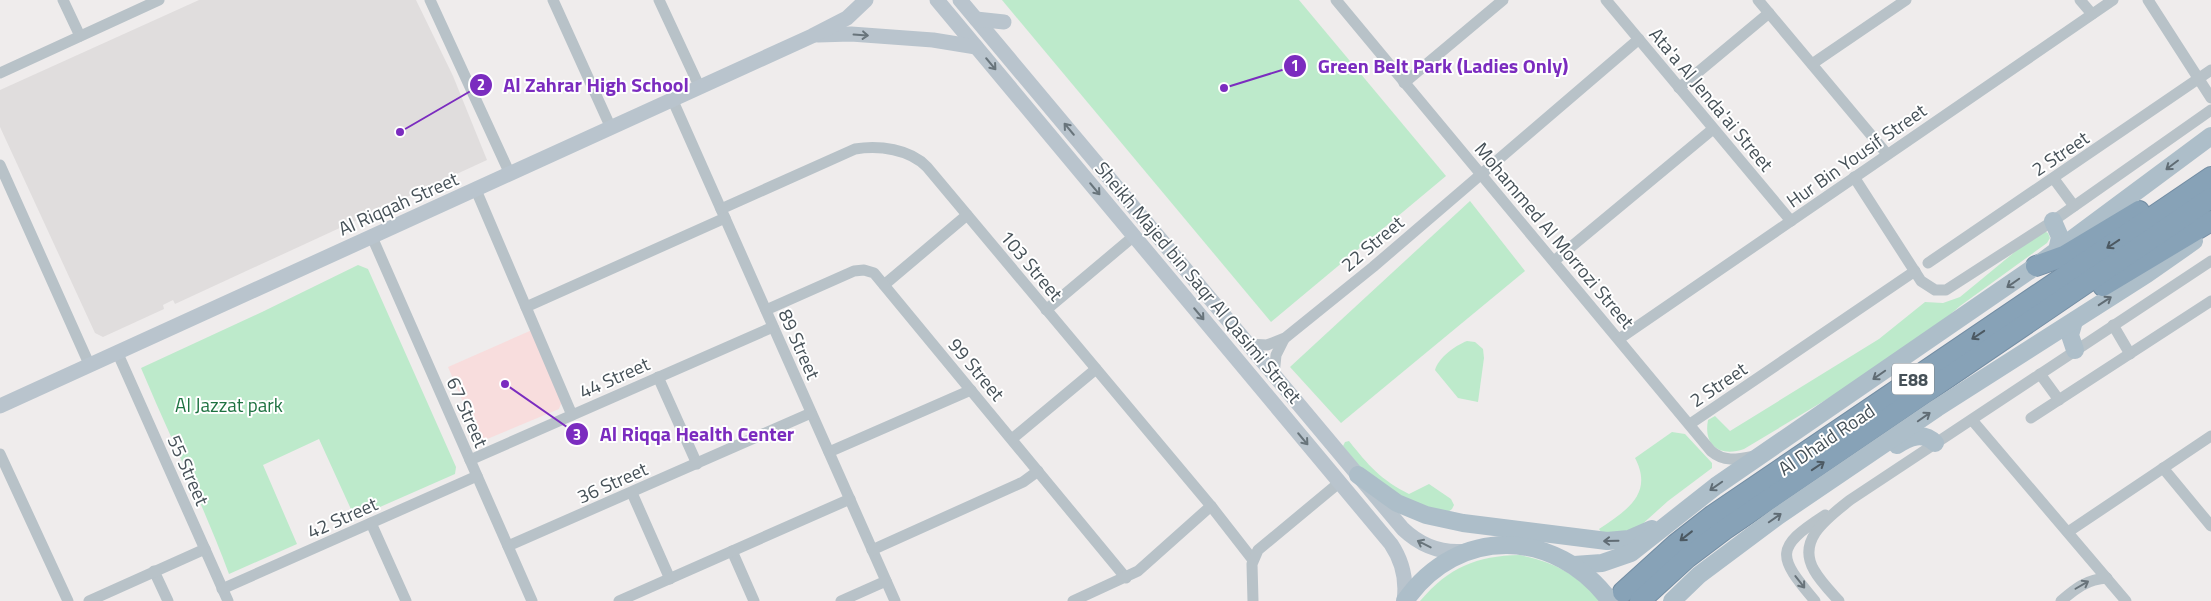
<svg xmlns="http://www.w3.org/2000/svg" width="2211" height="601" font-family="'Titillium Web',sans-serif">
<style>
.education{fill:#e0dddd}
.medical{fill:#f8dddd}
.green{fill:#bdeacb}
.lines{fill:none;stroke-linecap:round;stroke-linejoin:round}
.highway-casing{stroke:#738da3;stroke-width:22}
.street{stroke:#b8c2c8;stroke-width:11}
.secondary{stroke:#b9c4cd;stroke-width:15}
.primary{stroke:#adbec9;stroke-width:18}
.highway{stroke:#87a2b7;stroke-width:20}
.oneway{stroke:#68747b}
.oneway2{stroke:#606c74}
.oneway3{stroke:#4c5962}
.oneway4{stroke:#68737a}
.labels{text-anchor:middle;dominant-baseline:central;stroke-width:4;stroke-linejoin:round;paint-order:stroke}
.shield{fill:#fff;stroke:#7e858a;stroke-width:1}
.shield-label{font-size:18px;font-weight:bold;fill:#465158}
.street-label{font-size:19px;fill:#465158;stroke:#fff}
.park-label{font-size:19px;fill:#1e7241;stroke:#fff}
.leader{fill:none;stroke:#7b2cbf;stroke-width:2}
.callout-dot{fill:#7b2cbf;stroke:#fff;stroke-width:2}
.mark-label{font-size:15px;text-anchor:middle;font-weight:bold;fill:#fff}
.callout-label{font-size:20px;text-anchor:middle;font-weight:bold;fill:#7b2cbf;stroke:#fff;stroke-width:4;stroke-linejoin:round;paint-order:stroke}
</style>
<rect width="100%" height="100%" fill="#efecec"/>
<!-- education -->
<path class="education" d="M 199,0 L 416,0 L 453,76 L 487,160 L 175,304 L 173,300 L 163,305 L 164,309 L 103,337 L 95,333 L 0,127 L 0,90 Z"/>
<!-- medical -->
<path class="medical" d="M 532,330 L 562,401 L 559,409 L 480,442 L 448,367 Z"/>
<!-- green -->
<g class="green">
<path d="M 1002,0 L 1299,0 L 1446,176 L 1271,322 Z"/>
<path d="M 1470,201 L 1525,271 L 1341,423 L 1290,367 Z"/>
<path d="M 2044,231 L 2048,233 L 2050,238 L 2047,243 L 1960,306 L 1909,350 L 1744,449 C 1721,457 1703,447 1708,420 L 1715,416 L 1730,431 L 1879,339 L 1925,302 L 1943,303 L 1960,297 L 2039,232 Z"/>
<path d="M 358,265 L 368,269 L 456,467 L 455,474 L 355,518 L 319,439 L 263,465 L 297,544 L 229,574 C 203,504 170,437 141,368 L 262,312 Z"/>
<path d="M 1467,341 L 1475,342 L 1483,349 L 1484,358 L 1478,402 L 1458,398 L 1435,370 C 1438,358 1456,345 1467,341 Z"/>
<path d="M 1672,432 L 1685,434 L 1712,463 L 1712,468 L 1668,501 L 1638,528 L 1604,536 L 1599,529 C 1626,511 1654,494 1635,458 Z"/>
<path d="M 1349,441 C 1368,465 1381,480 1409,494 L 1429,484 L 1451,499 L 1454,505 L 1452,509 L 1444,515 L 1407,503 L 1366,475 L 1343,446 L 1345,442 Z"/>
<path d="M 1520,555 C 1556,563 1575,573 1600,601 L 1420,601 C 1449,567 1476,556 1520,555 Z"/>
</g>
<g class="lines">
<!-- highway casing -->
<g class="highway-casing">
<g id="highway">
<path d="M 2036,266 L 2064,256 L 2139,211"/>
<path d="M 2103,286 L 2211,221"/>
<path d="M 1623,592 L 1676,544 L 1713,515 L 2211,177"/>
<path d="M 1640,601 L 1687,558 L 1724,530 L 2211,198"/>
</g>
</g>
<!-- street -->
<g class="street">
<path d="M 63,0 L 80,36"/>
<path d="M 430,0 L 510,174"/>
<path d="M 553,0 L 611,128"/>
<path d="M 659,0 L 700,88"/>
<path d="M 1336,0 L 1711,451 C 1725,463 1739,459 1755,456"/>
<path d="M 1606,0 L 1791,221"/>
<path d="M 1758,0 L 1887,154"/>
<path d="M 2080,0 L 2092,14"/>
<path d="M 2148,0 L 2211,98"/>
<path d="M 1812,64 L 1906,0"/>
<path d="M 0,73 L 159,0"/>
<path d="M 1404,83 L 1503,0"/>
<path d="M 1679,88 L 1769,13"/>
<path d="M 673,101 L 895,601"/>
<path d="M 0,165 L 90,366"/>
<path d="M 1854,177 L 1921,281 L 1935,290 L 1946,290 L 2053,221 L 2211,110"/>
<path d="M 2054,179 L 2074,206"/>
<path d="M 476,190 L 572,415"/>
<path d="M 721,209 L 855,149 C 879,145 910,149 927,167 L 1211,506 L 1253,560"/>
<path d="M 372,237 L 532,601"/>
<path d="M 1554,261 L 1713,129"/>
<path d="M 1928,263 L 2211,70"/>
<path d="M 884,285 L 967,215"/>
<path d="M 526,307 L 725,218"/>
<path d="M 766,310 L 854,271 L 864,270 L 874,273 L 1126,578"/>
<path d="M 1046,310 L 1134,236"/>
<path d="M 2113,325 L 2130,354"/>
<path d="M 1619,339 L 2113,0"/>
<path d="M 1247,344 L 1267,345 L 1285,338 L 1373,267 L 1639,39"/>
<path d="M 118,354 L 228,601"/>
<path d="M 2040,374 L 2059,400"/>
<path d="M 1274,375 L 1276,355 L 1284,339"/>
<path d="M 658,377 L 697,464"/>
<path d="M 2031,418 L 2211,301"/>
<path d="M 1972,420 L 2126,601"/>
<path d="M 1690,424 L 1915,271"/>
<path d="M 1012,439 L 1096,369"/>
<path d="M 829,452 L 971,390"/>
<path d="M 0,454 L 68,601"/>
<path d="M 470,460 L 773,327"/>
<path d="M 2163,468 L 2211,526"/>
<path d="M 632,493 L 670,579"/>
<path d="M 371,523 L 406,601"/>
<path d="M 2068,532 L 2211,436"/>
<path d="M 508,546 L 811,413"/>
<path d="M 872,550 L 1023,482 L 1038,471"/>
<path d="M 732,551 L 754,601"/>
<path d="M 154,571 L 168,601"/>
<path d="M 222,589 L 477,476"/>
<path d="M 89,601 L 205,549"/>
<path d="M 619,601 L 850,499"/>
<path d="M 841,601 L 886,581"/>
<path d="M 1073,601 L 1138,571 L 1211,506"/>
<path d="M 1253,601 L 1252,564 L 1258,550 L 1340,482"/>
<path d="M 1815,601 C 1777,556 1774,548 1825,515"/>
<path d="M 1839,601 C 1830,591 1820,581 1814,570 C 1796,539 1829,517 1850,500 L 2211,261"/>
<path d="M 2061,601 C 2075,589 2087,579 2107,578"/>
</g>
<!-- secondary -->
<g class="secondary">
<path d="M 937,0 L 1391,544 C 1403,562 1407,580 1404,601"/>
<path d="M 960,0 L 1403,529 C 1421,546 1442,554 1467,551"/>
<path d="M 976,19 L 1004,22"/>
<path d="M 818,35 L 851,34 L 933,40 L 976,47"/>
<path d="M 0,406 L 812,36 L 847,18 L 866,0"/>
</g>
<!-- primary -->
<g class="primary">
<path d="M 2053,221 L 2060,237 L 2057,251"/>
<path d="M 2074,321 L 2070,335 L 2075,350"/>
<path d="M 1897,445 C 1909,437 1923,431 1935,443"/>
<path d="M 1358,475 L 1397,503 L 1426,515 L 1463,523 L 1607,541 L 1629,539 L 1652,529"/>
<path d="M 1574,565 L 1602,563 L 1631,553 L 1716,486 L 2036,266 L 2211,136"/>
<path d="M 1405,601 C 1458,525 1556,528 1610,601"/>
<path d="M 1672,601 L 1699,575 L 1778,516 L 1937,408 L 2147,274 L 2194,241"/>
</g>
<!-- highway -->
<use href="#highway" class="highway"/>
</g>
<!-- one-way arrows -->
<defs><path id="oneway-shaft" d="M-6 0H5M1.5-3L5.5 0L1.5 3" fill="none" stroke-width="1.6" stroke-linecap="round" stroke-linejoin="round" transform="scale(1.25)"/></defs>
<g class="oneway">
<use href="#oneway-shaft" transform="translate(861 35) rotate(4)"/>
<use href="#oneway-shaft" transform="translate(991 64) rotate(50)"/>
<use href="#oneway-shaft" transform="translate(1069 129) rotate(-130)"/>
<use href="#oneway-shaft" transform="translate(1095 189) rotate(50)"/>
<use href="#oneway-shaft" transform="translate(1199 314) rotate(50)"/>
<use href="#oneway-shaft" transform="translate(1303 439) rotate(50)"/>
<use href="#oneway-shaft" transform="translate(1424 544) rotate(-153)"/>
</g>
<g class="oneway2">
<use href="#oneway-shaft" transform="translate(2172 165) rotate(143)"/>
<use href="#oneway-shaft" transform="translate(2013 283) rotate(145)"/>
<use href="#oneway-shaft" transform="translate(2105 301) rotate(-33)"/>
<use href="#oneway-shaft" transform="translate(1879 375) rotate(145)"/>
<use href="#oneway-shaft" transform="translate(1924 417) rotate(-35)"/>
<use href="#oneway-shaft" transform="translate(1716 486) rotate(145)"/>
<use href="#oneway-shaft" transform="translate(1775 518) rotate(-35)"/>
<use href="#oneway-shaft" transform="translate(1611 541) rotate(179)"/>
</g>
<g class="oneway3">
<use href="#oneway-shaft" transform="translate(2113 244) rotate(146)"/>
<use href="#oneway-shaft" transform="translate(1978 335) rotate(146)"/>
<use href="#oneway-shaft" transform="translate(1818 466) rotate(-34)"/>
<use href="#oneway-shaft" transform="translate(1686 536) rotate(142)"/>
</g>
<g class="oneway4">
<use href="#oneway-shaft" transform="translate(1800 582) rotate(52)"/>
<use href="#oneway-shaft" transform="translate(2082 585) rotate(-30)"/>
</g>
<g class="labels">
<!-- shield labels -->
<rect class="shield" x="1892" y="363.5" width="42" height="31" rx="4"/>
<g class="shield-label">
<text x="1913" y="379">E88</text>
</g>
<!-- street labels -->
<g class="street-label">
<text transform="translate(1712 99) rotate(50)">Ata'a Al Jenda'ai Street</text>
<text transform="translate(2060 153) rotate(-34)">2 Street</text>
<text transform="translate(1856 155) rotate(-35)">Hur Bin Yousif Street</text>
<text transform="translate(398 203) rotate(-24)">Al Riqqah Street</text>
<text transform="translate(1555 235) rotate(50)">Mohammed Al Morrozi Street</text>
<text transform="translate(1372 243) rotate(-40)">22 Street</text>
<text transform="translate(1032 265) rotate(50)">103 Street</text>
<text transform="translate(1199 282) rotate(50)">Sheikh Majed bin Saqr Al Qasimi Street</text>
<text transform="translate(800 344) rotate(66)">89 Street</text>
<text transform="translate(977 369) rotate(50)">99 Street</text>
<text transform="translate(614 377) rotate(-24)">44 Street</text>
<text transform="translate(1718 384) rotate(-34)">2 Street</text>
<text transform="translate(468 412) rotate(66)">67 Street</text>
<text transform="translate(1826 439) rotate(-34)">Al Dhaid Road</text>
<text transform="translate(189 470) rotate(66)">55 Street</text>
<text transform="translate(612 482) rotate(-24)">36 Street</text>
<text transform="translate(342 517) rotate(-24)">42 Street</text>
</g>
<!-- park labels -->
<g class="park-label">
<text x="229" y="404">Al Jazzat park</text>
</g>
</g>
<!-- callouts -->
<path class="leader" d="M1224 88L1295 66M400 132L481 85M505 384L577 434"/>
<g class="callout-dot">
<circle cx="1224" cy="88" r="5"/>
<circle cx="400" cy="132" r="5"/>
<circle cx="505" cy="384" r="5"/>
<circle cx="1295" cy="66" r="12"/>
<circle cx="481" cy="85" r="12"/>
<circle cx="577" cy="434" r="12"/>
</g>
<g class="mark-label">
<text x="1295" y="71">1</text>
<text x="481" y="90">2</text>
<text x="577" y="440">3</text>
</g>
<g class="callout-label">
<text x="1443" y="73">Green Belt Park (Ladies Only)</text>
<text x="596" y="92">Al Zahrar High School</text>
<text x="697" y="441">Al Riqqa Health Center</text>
</g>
</svg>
